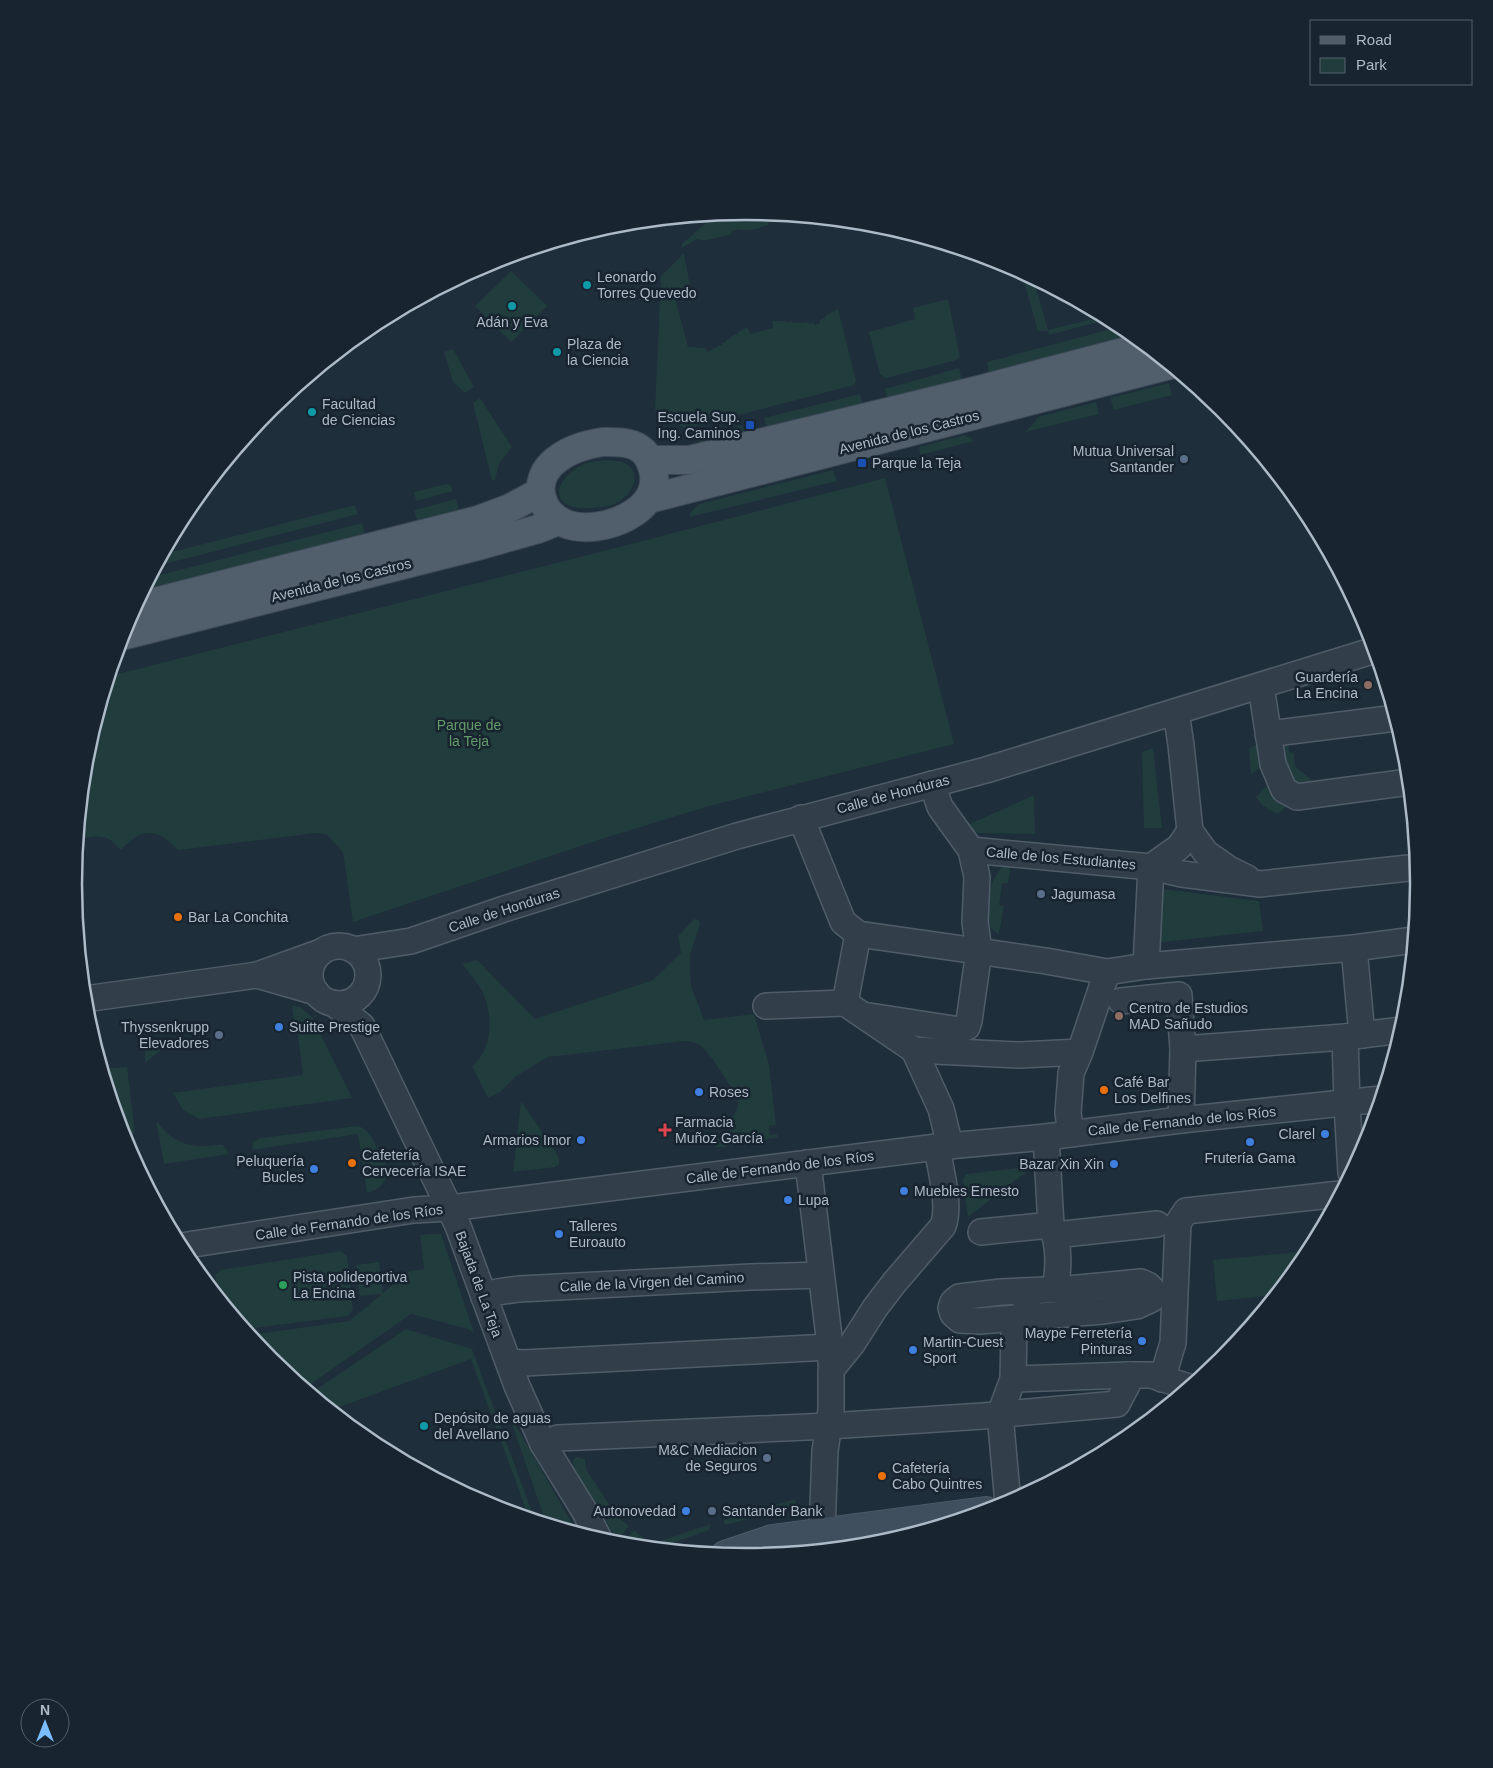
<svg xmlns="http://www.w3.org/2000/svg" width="1493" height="1768" font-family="Helvetica,sans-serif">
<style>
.green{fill:#203c3c}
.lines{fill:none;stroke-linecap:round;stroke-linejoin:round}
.street-casing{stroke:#505d69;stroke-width:28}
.secondary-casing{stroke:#505d69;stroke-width:30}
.primary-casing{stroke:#3c4855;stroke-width:30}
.street{stroke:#323f4b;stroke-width:25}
.secondary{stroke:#404f5e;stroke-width:28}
.primary{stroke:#505f6b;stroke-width:28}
.culture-dot{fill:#0f9aa8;stroke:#18242f;stroke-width:2}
.transit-dot{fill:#1a4fb4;stroke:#18242f;stroke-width:2}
.service-dot{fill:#5c6f8a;stroke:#18242f;stroke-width:2}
.education-dot{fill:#8d6e63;stroke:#18242f;stroke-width:2}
.food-dot{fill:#e8710a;stroke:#18242f;stroke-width:2}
.shop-dot{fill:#3f7fe0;stroke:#18242f;stroke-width:2}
.health-dot{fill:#e0444e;stroke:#18242f;stroke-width:2}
.leisure-dot{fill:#2e9e5b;stroke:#18242f;stroke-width:2}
.labels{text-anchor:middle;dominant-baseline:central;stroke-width:5;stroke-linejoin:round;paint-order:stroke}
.poi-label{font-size:14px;fill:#adbac8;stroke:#18242f;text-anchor:start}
.street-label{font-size:14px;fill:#adbac8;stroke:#18242f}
.park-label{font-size:14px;fill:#629b68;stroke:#18242f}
.rim{fill:none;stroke:#adbac8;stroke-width:2.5}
</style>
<rect width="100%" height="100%" fill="#1e2e3b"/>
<!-- green -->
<g class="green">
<path d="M 747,211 L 766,213 L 769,225 L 752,230 L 740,230 L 739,229 L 731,232 L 731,234 C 719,237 707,242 697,239 L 682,248 L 682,244 L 716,214 Z"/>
<path d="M 684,253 L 690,286 L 674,294 L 688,347 L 705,348 L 707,352 C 713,350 715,346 722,345 L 721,343 L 726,342 L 726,340 L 730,339 L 730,337 L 739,333 L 739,331 L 744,330 L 743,329 L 748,328 L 750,334 L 773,328 L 772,321 C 777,320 781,322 787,321 L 787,323 L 792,321 L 793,323 L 798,322 L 799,323 L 808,322 L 809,324 L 814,323 L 815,325 L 820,323 L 820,320 L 825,318 L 825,316 L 838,309 L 856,381 L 854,385 L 685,429 L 664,413 L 655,410 L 661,276 Z"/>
<path d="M 511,271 L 547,306 L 511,342 L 475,306 Z"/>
<path d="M 1021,271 L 1033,278 L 1048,330 L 1104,316 L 1110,319 L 1049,335 L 1048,331 L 1038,331 Z"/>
<path d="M 948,299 L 960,357 L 954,361 L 890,377 L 885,378 L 880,374 L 869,332 L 915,319 L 913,308 Z"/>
<path d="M 1122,326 L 1134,336 L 989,373 L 987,362 Z"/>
<path d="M 453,349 L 474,387 L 465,393 L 453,382 L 444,352 Z"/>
<path d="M 959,368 L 962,380 L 888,400 L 885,389 Z"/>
<path d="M 1169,383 L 1172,395 L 1114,410 L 1110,398 Z"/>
<path d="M 860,394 L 863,406 L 767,430 L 764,418 Z"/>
<path d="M 480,398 L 512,447 L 499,464 L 495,480 L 492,481 L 473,403 Z"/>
<path d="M 1096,402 L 1099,414 L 1025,432 L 1034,423 L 1038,417 Z"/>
<path d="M 742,425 L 746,437 L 701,448 L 698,437 Z"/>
<path d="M 965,435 L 974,441 L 920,455 L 919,447 Z"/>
<path d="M 607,460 C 612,461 617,460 622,462 C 644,470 634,493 618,502 C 610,507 597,508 588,508 C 581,508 572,508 566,504 C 547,491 571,469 584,464 C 591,461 599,461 607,460 Z"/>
<path d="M 833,470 L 837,481 L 690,517 L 690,513 L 699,504 Z"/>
<path d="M 885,478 L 954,744 L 706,807 L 611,836 L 353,922 L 343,852 L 327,835 L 316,833 L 178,850 C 157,828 142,827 121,850 C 105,832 101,836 78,839 L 87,752 L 110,676 L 592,554 Z"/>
<path d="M 446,484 L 450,485 L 453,491 L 416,501 L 414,492 Z"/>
<path d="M 456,499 L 459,510 L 417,520 L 414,510 Z"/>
<path d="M 355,505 L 358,514 L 157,566 L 164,554 Z"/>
<path d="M 362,523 L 365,534 L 144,591 L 152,577 Z"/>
<path d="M 1263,740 L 1266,762 L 1251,775 L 1249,749 Z"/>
<path d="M 1288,741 L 1289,752 L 1294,753 L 1295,767 L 1312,780 L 1306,787 L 1299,787 L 1287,776 L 1284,745 Z"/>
<path d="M 1153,748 L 1162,828 L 1144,828 L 1142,752 Z"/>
<path d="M 1270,782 L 1289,805 L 1277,814 L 1263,806 L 1256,797 Z"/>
<path d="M 1034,795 L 1035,834 L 978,833 L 973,830 L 970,824 Z"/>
<path d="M 1011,861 L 1008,883 L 1002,883 L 999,905 L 1004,906 L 999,934 C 993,931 988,925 986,919 C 982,906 996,863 1011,861 Z"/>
<path d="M 1155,888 L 1259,901 L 1263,931 L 1154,943 Z"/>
<path d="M 694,919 L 699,920 L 700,924 L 690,955 L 690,966 L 691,986 L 704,1020 L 754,1014 L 769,1065 L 776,1125 L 769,1126 L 770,1135 L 777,1134 L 778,1138 L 755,1140 L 755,1143 L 732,1144 L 726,1147 L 715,1147 L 716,1140 L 734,1128 L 729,1120 C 734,1116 738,1110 738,1104 C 738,1095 708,1050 700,1045 C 695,1042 690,1042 685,1041 L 548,1057 L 516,1076 L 500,1092 L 488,1098 L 472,1066 C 493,1050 493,1016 483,993 C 478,982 469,973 462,964 L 477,960 L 535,1019 L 653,980 L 681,953 L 678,936 Z"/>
<path d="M 292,1006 L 300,1007 L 312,1017 L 352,1098 L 199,1119 L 183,1110 L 173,1093 L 303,1075 L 296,1019 L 294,1019 Z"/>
<path d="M 152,1035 L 153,1042 L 166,1040 L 167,1045 L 145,1063 L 145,1036 Z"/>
<path d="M 127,1067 L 135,1133 L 123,1134 L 103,1069 Z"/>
<path d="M 521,1101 L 558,1156 L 559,1159 L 559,1165 L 556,1167 L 513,1172 Z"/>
<path d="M 156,1120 C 168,1137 182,1146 203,1146 C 210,1146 217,1144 223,1145 L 229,1154 L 164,1164 Z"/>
<path d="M 358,1126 C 369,1129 373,1140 378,1150 C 381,1155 385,1161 386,1168 C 389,1181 379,1191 367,1193 L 358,1134 L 252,1150 C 252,1143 254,1141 261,1138 Z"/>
<path d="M 1034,1166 L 968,1217 L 963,1180 L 966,1174 Z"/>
<path d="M 431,1234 L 441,1234 L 474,1333 L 468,1329 L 411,1314 L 305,1388 L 271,1360 L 250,1335 L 349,1321 L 382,1294 L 360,1296 L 356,1265 L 379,1262 L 383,1293 L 404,1275 L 404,1272 L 424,1269 L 420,1235 Z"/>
<path d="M 341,1251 L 347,1256 L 353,1309 L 348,1316 L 246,1329 L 218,1295 L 215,1275 L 221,1270 Z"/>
<path d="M 1310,1251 L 1306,1258 L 1275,1295 L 1217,1301 L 1213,1260 Z"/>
<path d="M 406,1329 L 472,1349 L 535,1520 L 529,1518 L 471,1359 L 331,1410 L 311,1393 Z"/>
<path d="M 508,1412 L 577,1532 L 546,1523 Z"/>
<path d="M 576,1457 L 585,1459 L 586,1469 L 610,1506 L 601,1515 L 573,1467 L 573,1460 Z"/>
<path d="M 795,1499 L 797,1507 L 785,1509 L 725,1525 L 724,1520 Z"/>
<path d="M 612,1513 L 629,1526 L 617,1541 L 606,1521 Z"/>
<path d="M 711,1524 L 709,1530 L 659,1548 L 650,1547 L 651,1545 L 654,1543 Z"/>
<path d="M 634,1530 L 646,1540 L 645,1547 L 623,1545 Z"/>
</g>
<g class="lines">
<!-- street casing -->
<g class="street-casing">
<g id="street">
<path d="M 1261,686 L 1273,764 L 1284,790 L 1297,797 L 1409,782"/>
<path d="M 1176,712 L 1181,745 L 1190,831 L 1206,853 L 1229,869 L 1247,878"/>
<path d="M 1268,734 L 1396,718"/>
<path d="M 801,818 L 843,922 L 858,934 L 1046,961 L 1107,972 L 1146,966 L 1354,948 L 1414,940"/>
<path d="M 971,850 L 1151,867 L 1182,874 L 1260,884 L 1418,867"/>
<path d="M 1151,867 L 1179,847 L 1190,831"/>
<path d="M 858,934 L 845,1003 L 914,1050 L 941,1109 L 950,1146"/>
<circle cx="339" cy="975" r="29"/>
<path d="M 1354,948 L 1362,1035"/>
<path d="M 353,950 L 411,941 L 504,909 L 737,836 L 986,770 L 1375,650"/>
<path d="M 1146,966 L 1151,867"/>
<path d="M 257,975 L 316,992"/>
<path d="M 85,999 L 257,975 L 321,952"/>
<path d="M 1121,1001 L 1179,995 L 1183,1049 L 1181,1120"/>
<path d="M 333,1003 L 362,1026 L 458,1226 L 517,1386 L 543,1444 L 585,1512 L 599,1539"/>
<path d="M 766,1006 L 845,1003"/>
<path d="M 863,1015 L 960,1030 L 967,1027 L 969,1021 L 979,951 L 975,922 L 977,877 L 971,850 L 940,807 L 932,784"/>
<path d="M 1345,1037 L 1347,1104 L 1351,1173"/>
<path d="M 1183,1049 L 1345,1037 L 1402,1030"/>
<path d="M 914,1050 L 1020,1055 L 1080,1052"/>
<path d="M 1071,1134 L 1068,1113 L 1071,1073 L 1080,1052 L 1107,972"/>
<path d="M 1046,1137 L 1051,1225 C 1060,1245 1059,1268 1055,1289"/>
<path d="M 808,1163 L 829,1337 L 831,1363"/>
<path d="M 981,1232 L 1051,1225"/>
<path d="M 1055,1235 L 1157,1224"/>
<path d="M 181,1246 L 414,1210 L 450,1208 L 937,1147 L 1046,1137 L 1181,1120 L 1381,1099"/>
<path d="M 1141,1282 L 1148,1285 L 1152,1289 L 1152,1299 L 1137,1306 L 1103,1311 L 979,1321 L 960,1320 L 953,1314 L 951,1308 L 953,1302 L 959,1297 L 1001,1292 L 1068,1289 Z"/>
<path d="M 484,1297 L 497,1292 L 519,1289 L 751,1277 L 821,1275"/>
<path d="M 509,1362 L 524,1363 L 830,1347"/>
<path d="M 1013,1379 L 1129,1375 L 1151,1375 L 1189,1387"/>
<path d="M 1162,1379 L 1173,1343 L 1178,1223 L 1186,1211 L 1340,1194"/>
<path d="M 543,1444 L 558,1438 L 829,1426 L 983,1416 L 1117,1404 L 1127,1385 L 1129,1375"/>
<path d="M 1008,1504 L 1000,1414 L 1013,1379 L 1014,1328 L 1028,1305"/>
<path d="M 822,1532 L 825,1451 L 831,1410 L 831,1370 L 852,1344 L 875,1308 L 894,1283 L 943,1226 C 951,1205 940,1169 937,1147"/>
</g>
</g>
<!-- secondary casing -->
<g class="secondary-casing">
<path id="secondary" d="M 725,1555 L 772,1539 L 986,1511"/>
</g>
<!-- primary casing -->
<g class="primary-casing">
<g id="primary">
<path d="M 602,442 C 613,442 629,441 639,448 C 647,453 651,462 653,470 C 664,511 602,535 569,525 C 539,515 530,480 556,460 C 570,449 585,445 602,442 Z"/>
<path d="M 651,460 L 689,460 L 978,390 L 1146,346"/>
<path d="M 649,499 L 1170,365"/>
<path d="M 135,607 L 478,520 L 510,508 L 540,492"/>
<path d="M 122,636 L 474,547 L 538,529 L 558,521"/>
</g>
</g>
<!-- street -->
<use href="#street" class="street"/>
<!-- secondary -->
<use href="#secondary" class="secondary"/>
<!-- primary -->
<use href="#primary" class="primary"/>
</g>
<!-- markers -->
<g class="culture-dot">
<circle cx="587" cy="285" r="5"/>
<circle cx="512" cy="306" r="5"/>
<circle cx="557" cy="352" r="5"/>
<circle cx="312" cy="412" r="5"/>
<circle cx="424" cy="1426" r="5"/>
</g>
<g class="transit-dot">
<rect x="745" y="420" width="10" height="10" rx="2.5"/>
<rect x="857" y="458" width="10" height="10" rx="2.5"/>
</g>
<g class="service-dot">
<circle cx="1184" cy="459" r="5"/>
<circle cx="1041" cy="894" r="5"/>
<circle cx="219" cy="1035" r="5"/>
<circle cx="767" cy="1458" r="5"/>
<circle cx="712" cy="1511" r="5"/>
</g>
<g class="education-dot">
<circle cx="1368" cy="685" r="5"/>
<circle cx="1119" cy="1016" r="5"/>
</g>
<g class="food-dot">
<circle cx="178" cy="917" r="5"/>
<circle cx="1104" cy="1090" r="5"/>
<circle cx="352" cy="1163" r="5"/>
<circle cx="882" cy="1476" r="5"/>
</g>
<g class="shop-dot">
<circle cx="279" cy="1027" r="5"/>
<circle cx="699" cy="1092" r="5"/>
<circle cx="1325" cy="1134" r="5"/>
<circle cx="581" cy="1140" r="5"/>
<circle cx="1250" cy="1142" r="5"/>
<circle cx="1114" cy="1164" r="5"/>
<circle cx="314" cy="1169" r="5"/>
<circle cx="904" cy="1191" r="5"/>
<circle cx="788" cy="1200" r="5"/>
<circle cx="559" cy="1234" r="5"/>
<circle cx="1142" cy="1341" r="5"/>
<circle cx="913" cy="1350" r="5"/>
<circle cx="686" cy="1511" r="5"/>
</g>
<path class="health-dot" d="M662.5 1122.5h5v5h5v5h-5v5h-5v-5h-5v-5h5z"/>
<circle class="leisure-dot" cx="283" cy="1285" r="5"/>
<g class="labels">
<!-- poi labels -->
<g class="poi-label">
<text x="597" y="277">Leonardo<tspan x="597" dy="16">Torres Quevedo</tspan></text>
<text x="512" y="322" text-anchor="middle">Adán y Eva</text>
<text x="567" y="344">Plaza de<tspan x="567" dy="16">la Ciencia</tspan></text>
<text x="322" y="404">Facultad<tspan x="322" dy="16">de Ciencias</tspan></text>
<text x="740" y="417" text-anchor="end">Escuela Sup.<tspan x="740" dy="16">Ing. Caminos</tspan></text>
<text x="1174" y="451" text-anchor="end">Mutua Universal<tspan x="1174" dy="16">Santander</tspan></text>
<text x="872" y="463">Parque la Teja</text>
<text x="1358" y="677" text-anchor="end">Guardería<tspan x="1358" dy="16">La Encina</tspan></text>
<text x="1051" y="894">Jagumasa</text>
<text x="188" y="917">Bar La Conchita</text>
<text x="1129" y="1008">Centro de Estudios<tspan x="1129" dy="16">MAD Sañudo</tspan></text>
<text x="209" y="1027" text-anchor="end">Thyssenkrupp<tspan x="209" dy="16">Elevadores</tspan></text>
<text x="289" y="1027">Suitte Prestige</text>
<text x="1114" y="1082">Café Bar<tspan x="1114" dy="16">Los Delfines</tspan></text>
<text x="709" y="1092">Roses</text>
<text x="675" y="1122">Farmacia<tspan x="675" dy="16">Muñoz García</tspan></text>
<text x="1315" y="1134" text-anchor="end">Clarel</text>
<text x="571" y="1140" text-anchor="end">Armarios Imor</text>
<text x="362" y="1155">Cafetería<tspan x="362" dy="16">Cervecería ISAE</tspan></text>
<text x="1250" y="1158" text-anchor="middle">Frutería Gama</text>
<text x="304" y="1161" text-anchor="end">Peluquería<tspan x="304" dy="16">Bucles</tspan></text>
<text x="1104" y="1164" text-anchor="end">Bazar Xin Xin</text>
<text x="914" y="1191">Muebles Ernesto</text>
<text x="798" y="1200">Lupa</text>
<text x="569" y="1226">Talleres<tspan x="569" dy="16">Euroauto</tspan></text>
<text x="293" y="1277">Pista polideportiva<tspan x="293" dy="16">La Encina</tspan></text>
<text x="1132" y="1333" text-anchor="end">Maype Ferretería<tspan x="1132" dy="16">Pinturas</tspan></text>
<text x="923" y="1342">Martin-Cuest<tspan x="923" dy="16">Sport</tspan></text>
<text x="434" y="1418">Depósito de aguas<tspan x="434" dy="16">del Avellano</tspan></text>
<text x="757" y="1450" text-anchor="end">M&amp;C Mediacion<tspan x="757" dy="16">de Seguros</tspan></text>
<text x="892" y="1468">Cafetería<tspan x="892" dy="16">Cabo Quintres</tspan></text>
<text x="676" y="1511" text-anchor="end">Autonovedad</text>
<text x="722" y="1511">Santander Bank</text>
</g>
<!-- street labels -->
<g class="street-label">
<text transform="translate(909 432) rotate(-14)">Avenida de los Castros</text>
<text transform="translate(341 580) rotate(-14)">Avenida de los Castros</text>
<text transform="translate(893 794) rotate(-15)">Calle de Honduras</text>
<text transform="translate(1061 858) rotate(5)">Calle de los Estudiantes</text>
<text transform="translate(504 910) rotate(-18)">Calle de Honduras</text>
<text transform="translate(1182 1121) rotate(-6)">Calle de Fernando de los Ríos</text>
<text transform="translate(780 1167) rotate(-7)">Calle de Fernando de los Ríos</text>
<text transform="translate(349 1222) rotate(-8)">Calle de Fernando de los Ríos</text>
<text transform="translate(652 1282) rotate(-3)">Calle de la Virgen del Camino</text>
<text transform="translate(479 1284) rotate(70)">Bajada de La Teja</text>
</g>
<!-- park labels -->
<g class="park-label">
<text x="469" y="725">Parque de<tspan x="469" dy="16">la Teja</tspan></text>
</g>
</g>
<!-- crop -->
<path d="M0 0H1493V1768H0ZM82 884a664 664 0 1 1 1328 0a664 664 0 1 1-1328 0Z" fill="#18242f" fill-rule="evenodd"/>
<path class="rim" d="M82 884a664 664 0 1 1 1328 0a664 664 0 1 1-1328 0Z"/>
<!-- legend -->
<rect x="1310" y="20" width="162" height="65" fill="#18242f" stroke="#54606c"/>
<rect x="1320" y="36" width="25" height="8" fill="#505f6b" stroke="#54606c"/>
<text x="1356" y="45" font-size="15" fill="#adbac8">Road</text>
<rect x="1320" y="58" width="25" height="15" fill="#203c3c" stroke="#54606c"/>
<text x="1356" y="70" font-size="15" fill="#adbac8">Park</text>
<!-- north arrow -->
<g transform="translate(45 1723)"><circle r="24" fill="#18242f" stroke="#54606c"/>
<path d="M0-4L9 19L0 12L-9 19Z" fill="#7abeff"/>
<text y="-8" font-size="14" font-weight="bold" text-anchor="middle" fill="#adbac8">N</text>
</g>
</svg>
